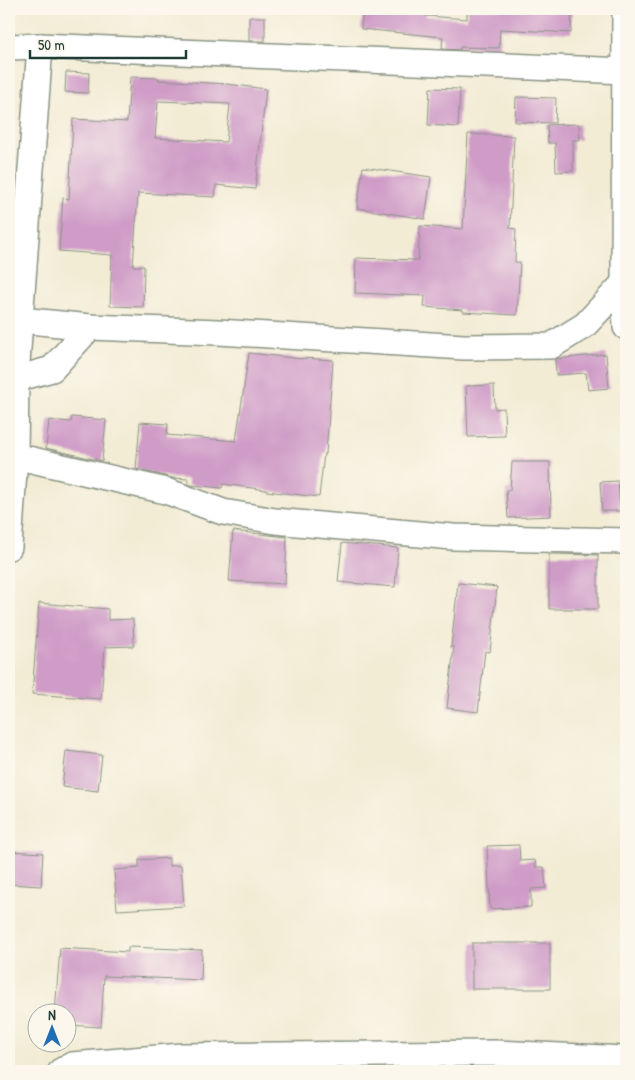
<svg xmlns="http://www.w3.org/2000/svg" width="635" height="1080" font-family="'Patrick Hand',sans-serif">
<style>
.building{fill:#cf9bc7;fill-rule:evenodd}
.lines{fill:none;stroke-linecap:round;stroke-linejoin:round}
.minor-casing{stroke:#899484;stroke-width:28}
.minor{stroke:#fff;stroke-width:25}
</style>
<rect width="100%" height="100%" fill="#fbf7ec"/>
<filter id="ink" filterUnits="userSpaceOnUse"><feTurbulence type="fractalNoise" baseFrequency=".02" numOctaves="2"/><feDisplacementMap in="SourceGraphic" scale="10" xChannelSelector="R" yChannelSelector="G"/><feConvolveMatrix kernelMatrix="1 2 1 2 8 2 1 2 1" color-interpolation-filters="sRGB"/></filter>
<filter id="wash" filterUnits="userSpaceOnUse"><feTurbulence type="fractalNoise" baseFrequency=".0096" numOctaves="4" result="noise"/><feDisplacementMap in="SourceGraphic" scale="20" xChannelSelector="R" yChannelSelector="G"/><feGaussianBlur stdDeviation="1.12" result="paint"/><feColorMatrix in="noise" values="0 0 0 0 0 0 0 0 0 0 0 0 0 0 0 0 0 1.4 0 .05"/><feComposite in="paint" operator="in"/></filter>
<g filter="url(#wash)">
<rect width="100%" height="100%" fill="#f3ecd5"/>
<g id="blocks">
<!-- building -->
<g class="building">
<path d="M 363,9 L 426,9 L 426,16 L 467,19 L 467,9 L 572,9 L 571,33 L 500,29 L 499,48 L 460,47 L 460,50 L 442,49 L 443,37 L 361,29 Z"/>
<rect x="249" y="17" width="16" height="24"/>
<path d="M 66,72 L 89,73 L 88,93 L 65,92 Z"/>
<path d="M 130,77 L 159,78 L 159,80 L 227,84 L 266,89 L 255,189 L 216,185 L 215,197 L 138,193 L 133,266 L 144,266 L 143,307 L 110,306 L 112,255 L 59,251 L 63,198 L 69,199 L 73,119 L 127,122 ZM 158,101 L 230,104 L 226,142 L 155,138 Z"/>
<path d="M 430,88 L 460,89 L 458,127 L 428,125 Z"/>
<path d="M 516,97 L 556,98 L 555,123 L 515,122 Z"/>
<path d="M 579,124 L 580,140 L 573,140 L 573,171 L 556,172 L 555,143 L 548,143 L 547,125 Z"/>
<path d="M 468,134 L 514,136 L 510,228 L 516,229 L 515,262 L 520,262 L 517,315 L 463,312 L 463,310 L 424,307 L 425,296 L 355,293 L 356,258 L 418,260 L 420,226 L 463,229 Z"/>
<path d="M 363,167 L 431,177 L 425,219 L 357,208 Z"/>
<path d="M 249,353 L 302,359 L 302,358 L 333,360 L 326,454 L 324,454 L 319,497 L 266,491 L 266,490 L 223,484 L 222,488 L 191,485 L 188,484 L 188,479 L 173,478 L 136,469 L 140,422 L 168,424 L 167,435 L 236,441 Z"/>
<path d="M 606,354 L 609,388 L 588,390 L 586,373 L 556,375 L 555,359 Z"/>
<path d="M 494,385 L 495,409 L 504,408 L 505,436 L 468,437 L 466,386 Z"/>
<path d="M 72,417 L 106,420 L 102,461 L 46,448 L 49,420 L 71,422 Z"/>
<path d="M 512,462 L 550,462 L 551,516 L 508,518 L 506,490 L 510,490 Z"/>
<path d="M 618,481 L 620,511 L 602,511 L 600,482 Z"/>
<path d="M 233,531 L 287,537 L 285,584 L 229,581 Z"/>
<path d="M 342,543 L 398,548 L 395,587 L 338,582 Z"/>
<path d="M 549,554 L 598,555 L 598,609 L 549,609 Z"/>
<path d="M 458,583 L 497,587 L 490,652 L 485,651 L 478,712 L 447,708 L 454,647 L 451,647 Z"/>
<path d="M 39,603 L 108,609 L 108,620 L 133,619 L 134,646 L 105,647 L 101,699 L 32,694 Z"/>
<path d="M 66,751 L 102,755 L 98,791 L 62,787 Z"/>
<path d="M 519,845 L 520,861 L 535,860 L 536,867 L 544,867 L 546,888 L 531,889 L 531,907 L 490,909 L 487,846 Z"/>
<path d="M 9,851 L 43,853 L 41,886 L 9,884 Z"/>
<path d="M 169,858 L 169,866 L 181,865 L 184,906 L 117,910 L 114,870 L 139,868 L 139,860 Z"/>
<rect x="472" y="943" width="78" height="46"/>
<path d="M 128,947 L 202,950 L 201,980 L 104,976 L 101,1027 L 68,1025 L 68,1012 L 55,1012 L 60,948 L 128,952 Z"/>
</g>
</g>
</g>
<g filter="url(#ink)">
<use href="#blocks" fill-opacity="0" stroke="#899484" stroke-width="1"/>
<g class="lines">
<!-- minor casing -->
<g class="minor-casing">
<g id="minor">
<path d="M 625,9 L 624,283 L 626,327"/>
<path d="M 9,47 L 40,46 L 625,71"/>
<path d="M 20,320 L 90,327 L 218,332 L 464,347 L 551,346 L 585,325 L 624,283"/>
<path d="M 9,381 L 52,369 L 90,327"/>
<path d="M 15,456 L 166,491 L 223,512 L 275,521 L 453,537 L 626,541"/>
<path d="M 9,547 L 15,456 L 16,378 L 20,320 L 40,46"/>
<path d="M 61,1071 L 72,1065 L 182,1056 L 496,1053 L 626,1059"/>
</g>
</g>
<!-- minor -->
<use href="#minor" class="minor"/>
</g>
</g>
<!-- margin -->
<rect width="635" height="1080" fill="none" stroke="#fbf7ec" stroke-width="30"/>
<!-- north arrow -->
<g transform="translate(52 1028)"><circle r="24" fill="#fbf7ec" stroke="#a3ada2"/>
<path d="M0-4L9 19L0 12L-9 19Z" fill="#1f6fb2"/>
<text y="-8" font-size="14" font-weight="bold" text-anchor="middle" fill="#1f3d34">N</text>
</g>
<!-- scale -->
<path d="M30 50v8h156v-8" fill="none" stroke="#1f3d34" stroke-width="2.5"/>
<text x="38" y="50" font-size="15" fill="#1f3d34" stroke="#fbf7ec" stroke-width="4" paint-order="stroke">50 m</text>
</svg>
